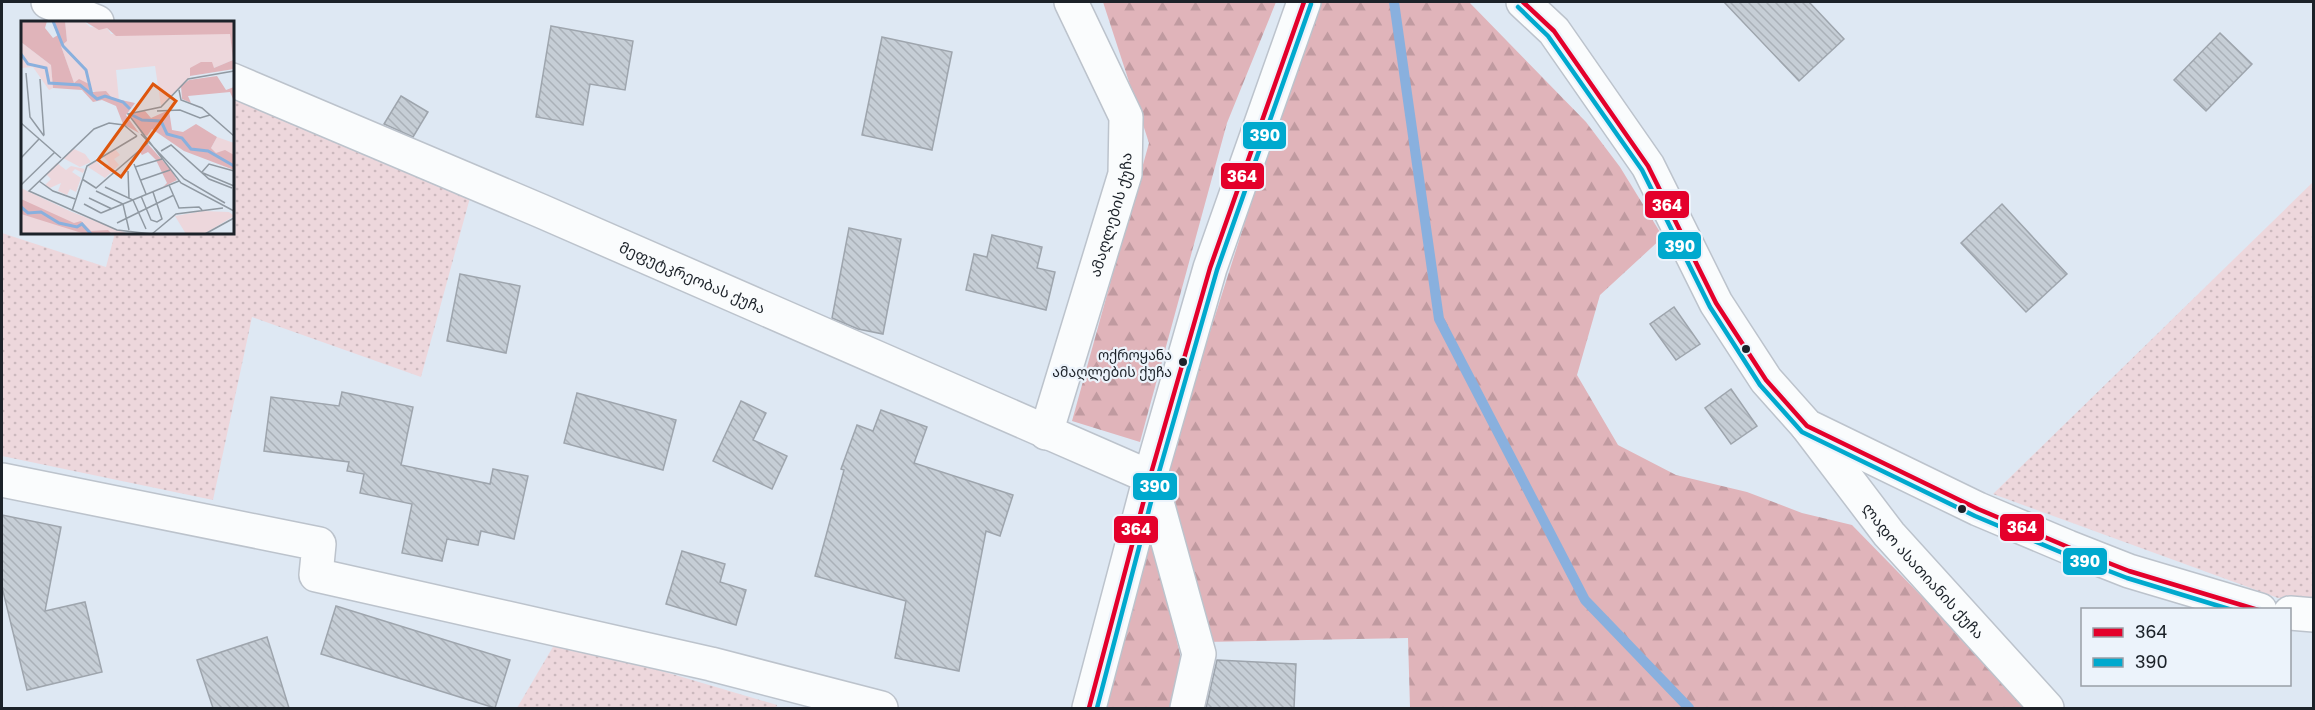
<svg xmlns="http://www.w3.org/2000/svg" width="2315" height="710" font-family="'Golos Text','Noto Sans Georgian',sans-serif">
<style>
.grass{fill:url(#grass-dots)}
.forest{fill:url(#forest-firs)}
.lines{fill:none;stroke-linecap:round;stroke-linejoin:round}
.stream{stroke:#89b0de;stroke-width:10}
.building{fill:url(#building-back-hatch);stroke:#9ea5ad;stroke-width:1.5}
.street-casing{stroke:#bcc3cc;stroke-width:36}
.secondary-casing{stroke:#bcc3cc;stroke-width:36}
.street{stroke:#fafcfd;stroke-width:33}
.secondary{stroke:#fafcfd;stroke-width:33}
.bus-1-casing{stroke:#ecf3fb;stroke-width:9}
.bus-2-casing{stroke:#ecf3fb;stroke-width:9}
.bus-1{stroke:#e4002b;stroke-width:4.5}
.bus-2{stroke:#00a9ce;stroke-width:4.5}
.bus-dot{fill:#1c2229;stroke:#ecf3fb;stroke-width:2}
.labels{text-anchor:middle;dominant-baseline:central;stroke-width:4.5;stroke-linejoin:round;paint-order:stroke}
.bus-label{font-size:14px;fill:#1c2229;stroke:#ecf3fb;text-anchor:end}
.street-label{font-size:15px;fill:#1c2229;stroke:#ecf3fb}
.inset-river{fill:none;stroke:#89b0de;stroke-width:3}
.inset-road{fill:none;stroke:#9099a2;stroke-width:1.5}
.view{fill:#de560d;fill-opacity:0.15;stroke:#de560d;stroke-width:3}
.inset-edge{fill:none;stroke:#1c2229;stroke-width:3}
.line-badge{stroke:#ecf3fb;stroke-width:2}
.badge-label{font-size:16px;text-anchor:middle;font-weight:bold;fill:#fff}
</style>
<defs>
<pattern id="grass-dots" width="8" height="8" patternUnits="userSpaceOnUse" patternTransform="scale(1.5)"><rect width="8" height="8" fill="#edd7dc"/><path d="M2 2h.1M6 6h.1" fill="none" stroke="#cbb8bd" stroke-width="1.8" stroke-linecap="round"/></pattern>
<pattern id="forest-firs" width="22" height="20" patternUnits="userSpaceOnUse" patternTransform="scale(1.5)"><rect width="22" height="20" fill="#e0b4ba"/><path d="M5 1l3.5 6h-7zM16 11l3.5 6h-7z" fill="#c09aa0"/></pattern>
<pattern id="building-back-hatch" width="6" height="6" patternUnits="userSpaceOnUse" patternTransform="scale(1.5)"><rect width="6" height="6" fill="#c6ced6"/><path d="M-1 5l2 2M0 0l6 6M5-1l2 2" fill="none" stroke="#aab1b8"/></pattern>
</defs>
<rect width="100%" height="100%" fill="#dee8f3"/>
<!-- grass -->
<g class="grass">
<path d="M 233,95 L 471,194 L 421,377 L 252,317 L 213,500 L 2,456 L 2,233 L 106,267 L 115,233 L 232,232 Z"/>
<path d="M 2313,182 L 2313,597 L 2278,598 L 1993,494 Z"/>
<path d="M 557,640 L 777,705 L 776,708 L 517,708 Z"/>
</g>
<!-- forest -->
<g class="forest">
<path d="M 1103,2 L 1276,2 L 1227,123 L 1140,442 L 1072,421 L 1149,143 Z"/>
<path d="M 1315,2 L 1469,2 L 1586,122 L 1620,167 L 1663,237 L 1600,295 L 1577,375 L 1618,445 L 1676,475 L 1747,492 L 1802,513 L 1852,525 L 2031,708 L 1410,708 L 1408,638 L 1203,642 L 1165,473 Z"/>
<path d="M 1148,517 L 1182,663 L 1172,708 L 1101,708 Z"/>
</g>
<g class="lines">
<!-- stream -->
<path class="stream" d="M 1394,2 L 1439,319 L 1585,600 L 1689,708"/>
</g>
<!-- building -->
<g class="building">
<path d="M 1724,2 L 1809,2 L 1844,39 L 1799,81 Z"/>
<path d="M 551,26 L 633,41 L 625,90 L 590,84 L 583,125 L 536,117 Z"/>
<path d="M 2220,33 L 2252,64 L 2206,111 L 2174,80 Z"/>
<path d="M 882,37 L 952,52 L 932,150 L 862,135 Z"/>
<path d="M 401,96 L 428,112 L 413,137 L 384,124 Z"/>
<path d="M 2002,204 L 2067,274 L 2026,312 L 1961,243 Z"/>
<path d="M 849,228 L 901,239 L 883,334 L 858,329 L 832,318 Z"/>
<path d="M 992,235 L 1042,247 L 1037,268 L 1055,272 L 1046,310 L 966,290 L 974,254 L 987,257 Z"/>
<path d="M 460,274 L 520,286 L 506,353 L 447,341 Z"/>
<path d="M 1674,307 L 1700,344 L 1676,360 L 1650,324 Z"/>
<path d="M 1731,389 L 1757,426 L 1731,444 L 1705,408 Z"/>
<path d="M 342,392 L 413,407 L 401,465 L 490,484 L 493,469 L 528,476 L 514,539 L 481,531 L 478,545 L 447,539 L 442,561 L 402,553 L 412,504 L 360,493 L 364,474 L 347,471 L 349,462 L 264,451 L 271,397 L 339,406 Z"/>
<path d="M 577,393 L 676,420 L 663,470 L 564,443 Z"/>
<path d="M 741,401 L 766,413 L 753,440 L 787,456 L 772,489 L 713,461 Z"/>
<path d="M 881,410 L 927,427 L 914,463 L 1013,495 L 1000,536 L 986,531 L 959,671 L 895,658 L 906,601 L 815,576 L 844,470 L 841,469 L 857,425 L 873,431 Z"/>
<path d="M 2,515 L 61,527 L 45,611 L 85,602 L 102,672 L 27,690 L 2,587 Z"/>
<path d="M 682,551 L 725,564 L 720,582 L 746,590 L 736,625 L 666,604 Z"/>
<path d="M 336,606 L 510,660 L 495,708 L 321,654 Z"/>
<path d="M 267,637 L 289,708 L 213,708 L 197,660 Z"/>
<path d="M 1217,660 L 1296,664 L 1294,708 L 1206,708 Z"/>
</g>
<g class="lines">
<!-- street casing -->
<g class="street-casing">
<g id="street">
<path d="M 48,2 L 97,22"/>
<path id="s1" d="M 232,80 L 541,211 L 1150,477 L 1199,654 L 1187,708"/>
<path id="s2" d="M 1807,426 L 1889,534 L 2047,708"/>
<path id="s3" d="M 1046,433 L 1125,174 L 1126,117 L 1071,2"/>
<path d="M 2,480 L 319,544 L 316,575 L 711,664 L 881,708"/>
</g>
</g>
<!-- secondary casing -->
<g class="secondary-casing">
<g id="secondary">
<path d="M 1523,2 L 1554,31 L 1648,166 L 1716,303 L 1766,380 L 1807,426 L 1978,509 L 2068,547 L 2129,571 L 2260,610"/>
<path d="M 2290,613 L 2314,615"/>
<path d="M 1089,708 L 1150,477 L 1210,268 L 1304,2"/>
</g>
</g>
<!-- street -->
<use href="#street" class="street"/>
<!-- secondary -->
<use href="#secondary" class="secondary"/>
<!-- bus-1 casing -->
<g class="bus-1-casing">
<g id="bus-1">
<path d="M 1523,2 L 1554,31 L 1648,166 L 1716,303 L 1766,380 L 1807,426 L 1978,509 L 2068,547 L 2129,571 L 2258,610"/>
<path d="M 1089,708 L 1150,477 L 1210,268 L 1304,2"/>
</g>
</g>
<!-- bus-2 casing -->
<g class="bus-2-casing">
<g id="bus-2">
<path d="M 1518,7 L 1548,36 L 1642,170 L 1710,307 L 1760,385 L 1802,432 L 1975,516 L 2065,554 L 2127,578 L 2232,610"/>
<path d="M 1097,708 L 1157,479 L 1217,270 L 1311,4"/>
</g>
</g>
<!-- bus-1 -->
<use href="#bus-1" class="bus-1"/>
<!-- bus-2 -->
<use href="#bus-2" class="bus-2"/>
</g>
<!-- markers -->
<g class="bus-dot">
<circle cx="1746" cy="349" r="5"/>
<circle cx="1183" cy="362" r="5"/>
<circle cx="1962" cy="509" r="5"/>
</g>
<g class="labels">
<!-- bus labels -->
<g class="bus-label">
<text x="1172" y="354">ოქროყანა<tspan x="1172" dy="17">ამაღლების ქუჩა</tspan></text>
</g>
<!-- street labels -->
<g class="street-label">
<text stroke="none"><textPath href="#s3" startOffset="228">ამაღლების ქუჩა</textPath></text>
<text stroke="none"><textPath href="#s1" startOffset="501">მეფუტკრეობას ქუჩა</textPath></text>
<text stroke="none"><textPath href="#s2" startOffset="186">ლადო ასათიანის ქუჩა</textPath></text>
</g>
</g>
<!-- overview -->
<g transform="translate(21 21)">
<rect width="213" height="213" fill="#dee8f3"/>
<path d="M 44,0 L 63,0 L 69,6 L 86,7 L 90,13 L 209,13 L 212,39 L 193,47 L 170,47 L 169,56 L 140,85 L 134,45 L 95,49 L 98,79 L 53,63 L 40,25 L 46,20 ZM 0,21 L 30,44 L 32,67 L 28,69 L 12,46 L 0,47 ZM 196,116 L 213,122 L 213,134 L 195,133 L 190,127 ZM 53,128 L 64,133 L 70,141 L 59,146 L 42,137 ZM 94,128 L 99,134 L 93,138 L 98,144 L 84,157 L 67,146 L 75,140 L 82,147 L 88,142 L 82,135 ZM 36,142 L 45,149 L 50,145 L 64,148 L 62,152 L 54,148 L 51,151 L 60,157 L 55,171 L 49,168 L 46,174 L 37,170 L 40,162 L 29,167 L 24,164 L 30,158 L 25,153 ZM 0,167 L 51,191 L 108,213 L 73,211 L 27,192 L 2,180 ZM 182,190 L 208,191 L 213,195 L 183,213 L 165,213 L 154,195 ZM 0,193 L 44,205 L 64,213 L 0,213 Z" fill="#edd7dc"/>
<path d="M 0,0 L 26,0 L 24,7 L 32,17 L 37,14 L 31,1 L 44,0 L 46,20 L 40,25 L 53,62 L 58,58 L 68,63 L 71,71 L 85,70 L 91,77 L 114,82 L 105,94 L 118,112 L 102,103 L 95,85 L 81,79 L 72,81 L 61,69 L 32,67 L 30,44 L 0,21 ZM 63,0 L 213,0 L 213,48 L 169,55 L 169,47 L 180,41 L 191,41 L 193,47 L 212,39 L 209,13 L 95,15 L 86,7 L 78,9 ZM 196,55 L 205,69 L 213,66 L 213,80 L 209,71 L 167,75 L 170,82 L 161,78 L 160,65 L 168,59 ZM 148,89 L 151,109 L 162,111 L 175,103 L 196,116 L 190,127 L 195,132 L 204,129 L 213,134 L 213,149 L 163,130 L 131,108 L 126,115 L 120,112 L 108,92 L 124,90 L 130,97 ZM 127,123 L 150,149 L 156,159 L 142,166 L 146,162 L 135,139 L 127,131 L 121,134 L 118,130 ZM 0,178 L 53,202 L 60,200 L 70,210 L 87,209 L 91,213 L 64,213 L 0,193 Z" fill="#e0b4ba"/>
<path class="inset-river" d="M 32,0 L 42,25 L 65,49 L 71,74M 0,33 L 7,43 L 25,47 L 28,62 L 59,64 L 76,78 L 84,75 L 102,81 L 109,88M 109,93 L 121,99 L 140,100 L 146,113 L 161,117 L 170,128 L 187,130 L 213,145M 0,186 L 7,192 L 20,191 L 38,202 L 56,206 L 61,203 L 70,213"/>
<path class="inset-road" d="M 213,50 L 167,58 L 140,86 L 107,93 L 160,162 L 213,190M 5,52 L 9,96 L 23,115M 19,58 L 23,114M 158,69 L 160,79 L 181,87 L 213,115M 136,90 L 159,89 L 179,97 L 189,94M 0,102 L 40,137M 120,113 L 163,158 L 204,182M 116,115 L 103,104 L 88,102 L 73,108 L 8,170 L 96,209 L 131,213M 140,130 L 150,124 L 188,158 L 211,167M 0,137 L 18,118M 113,143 L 125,173M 114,146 L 141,138M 107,150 L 108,177M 181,151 L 188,143 L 213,150M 182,152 L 213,165M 61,158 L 75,167 L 127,122M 120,159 L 149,149M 18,160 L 32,170 L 54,178M 0,164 L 34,131M 148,164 L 158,187 L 178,186 L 181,189M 84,166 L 112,179 L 125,208M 75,170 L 102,183 L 108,209M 120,175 L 130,199 L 136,201 L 141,198 L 132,171M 68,177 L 91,188M 63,183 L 80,192M 51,190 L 66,145 L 116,115M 80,192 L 158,160M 96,202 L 153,174M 131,213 L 155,193 L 202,187M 184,213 L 213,197"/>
<path class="view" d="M 132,63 L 155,80 L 100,156 L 77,139 Z"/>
<rect width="213" height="213" class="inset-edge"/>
</g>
<g class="line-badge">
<rect x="1242" y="121" width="45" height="29" rx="6" fill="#00a9ce"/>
<rect x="1220" y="162" width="45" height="28" rx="6" fill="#e4002b"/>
<rect x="1644" y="190" width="46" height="29" rx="6" fill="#e4002b"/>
<rect x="1657" y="231" width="45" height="29" rx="6" fill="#00a9ce"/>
<rect x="1132" y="472" width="46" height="29" rx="6" fill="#00a9ce"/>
<rect x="1999" y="513" width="46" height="29" rx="6" fill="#e4002b"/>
<rect x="1113" y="515" width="46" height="29" rx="6" fill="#e4002b"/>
<rect x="2062" y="547" width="46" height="29" rx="6" fill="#00a9ce"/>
</g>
<g class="badge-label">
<text x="1265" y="141">390</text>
<text x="1242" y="182">364</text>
<text x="1667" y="211">364</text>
<text x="1680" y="252">390</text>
<text x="1155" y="492">390</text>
<text x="2022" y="533">364</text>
<text x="1136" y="535">364</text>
<text x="2085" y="567">390</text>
</g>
<!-- border -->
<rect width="2315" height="710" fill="none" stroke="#1c2229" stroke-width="6"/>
<!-- legend -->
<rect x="2081" y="608" width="210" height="78" fill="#ecf3fb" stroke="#999fa7" stroke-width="1.5"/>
<rect x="2093" y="628" width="30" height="9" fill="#e4002b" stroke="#999fa7" stroke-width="1.5"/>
<text x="2135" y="638" font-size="18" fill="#1c2229">364</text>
<rect x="2093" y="658" width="30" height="9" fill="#00a9ce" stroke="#999fa7" stroke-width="1.5"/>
<text x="2135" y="668" font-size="18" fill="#1c2229">390</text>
</svg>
